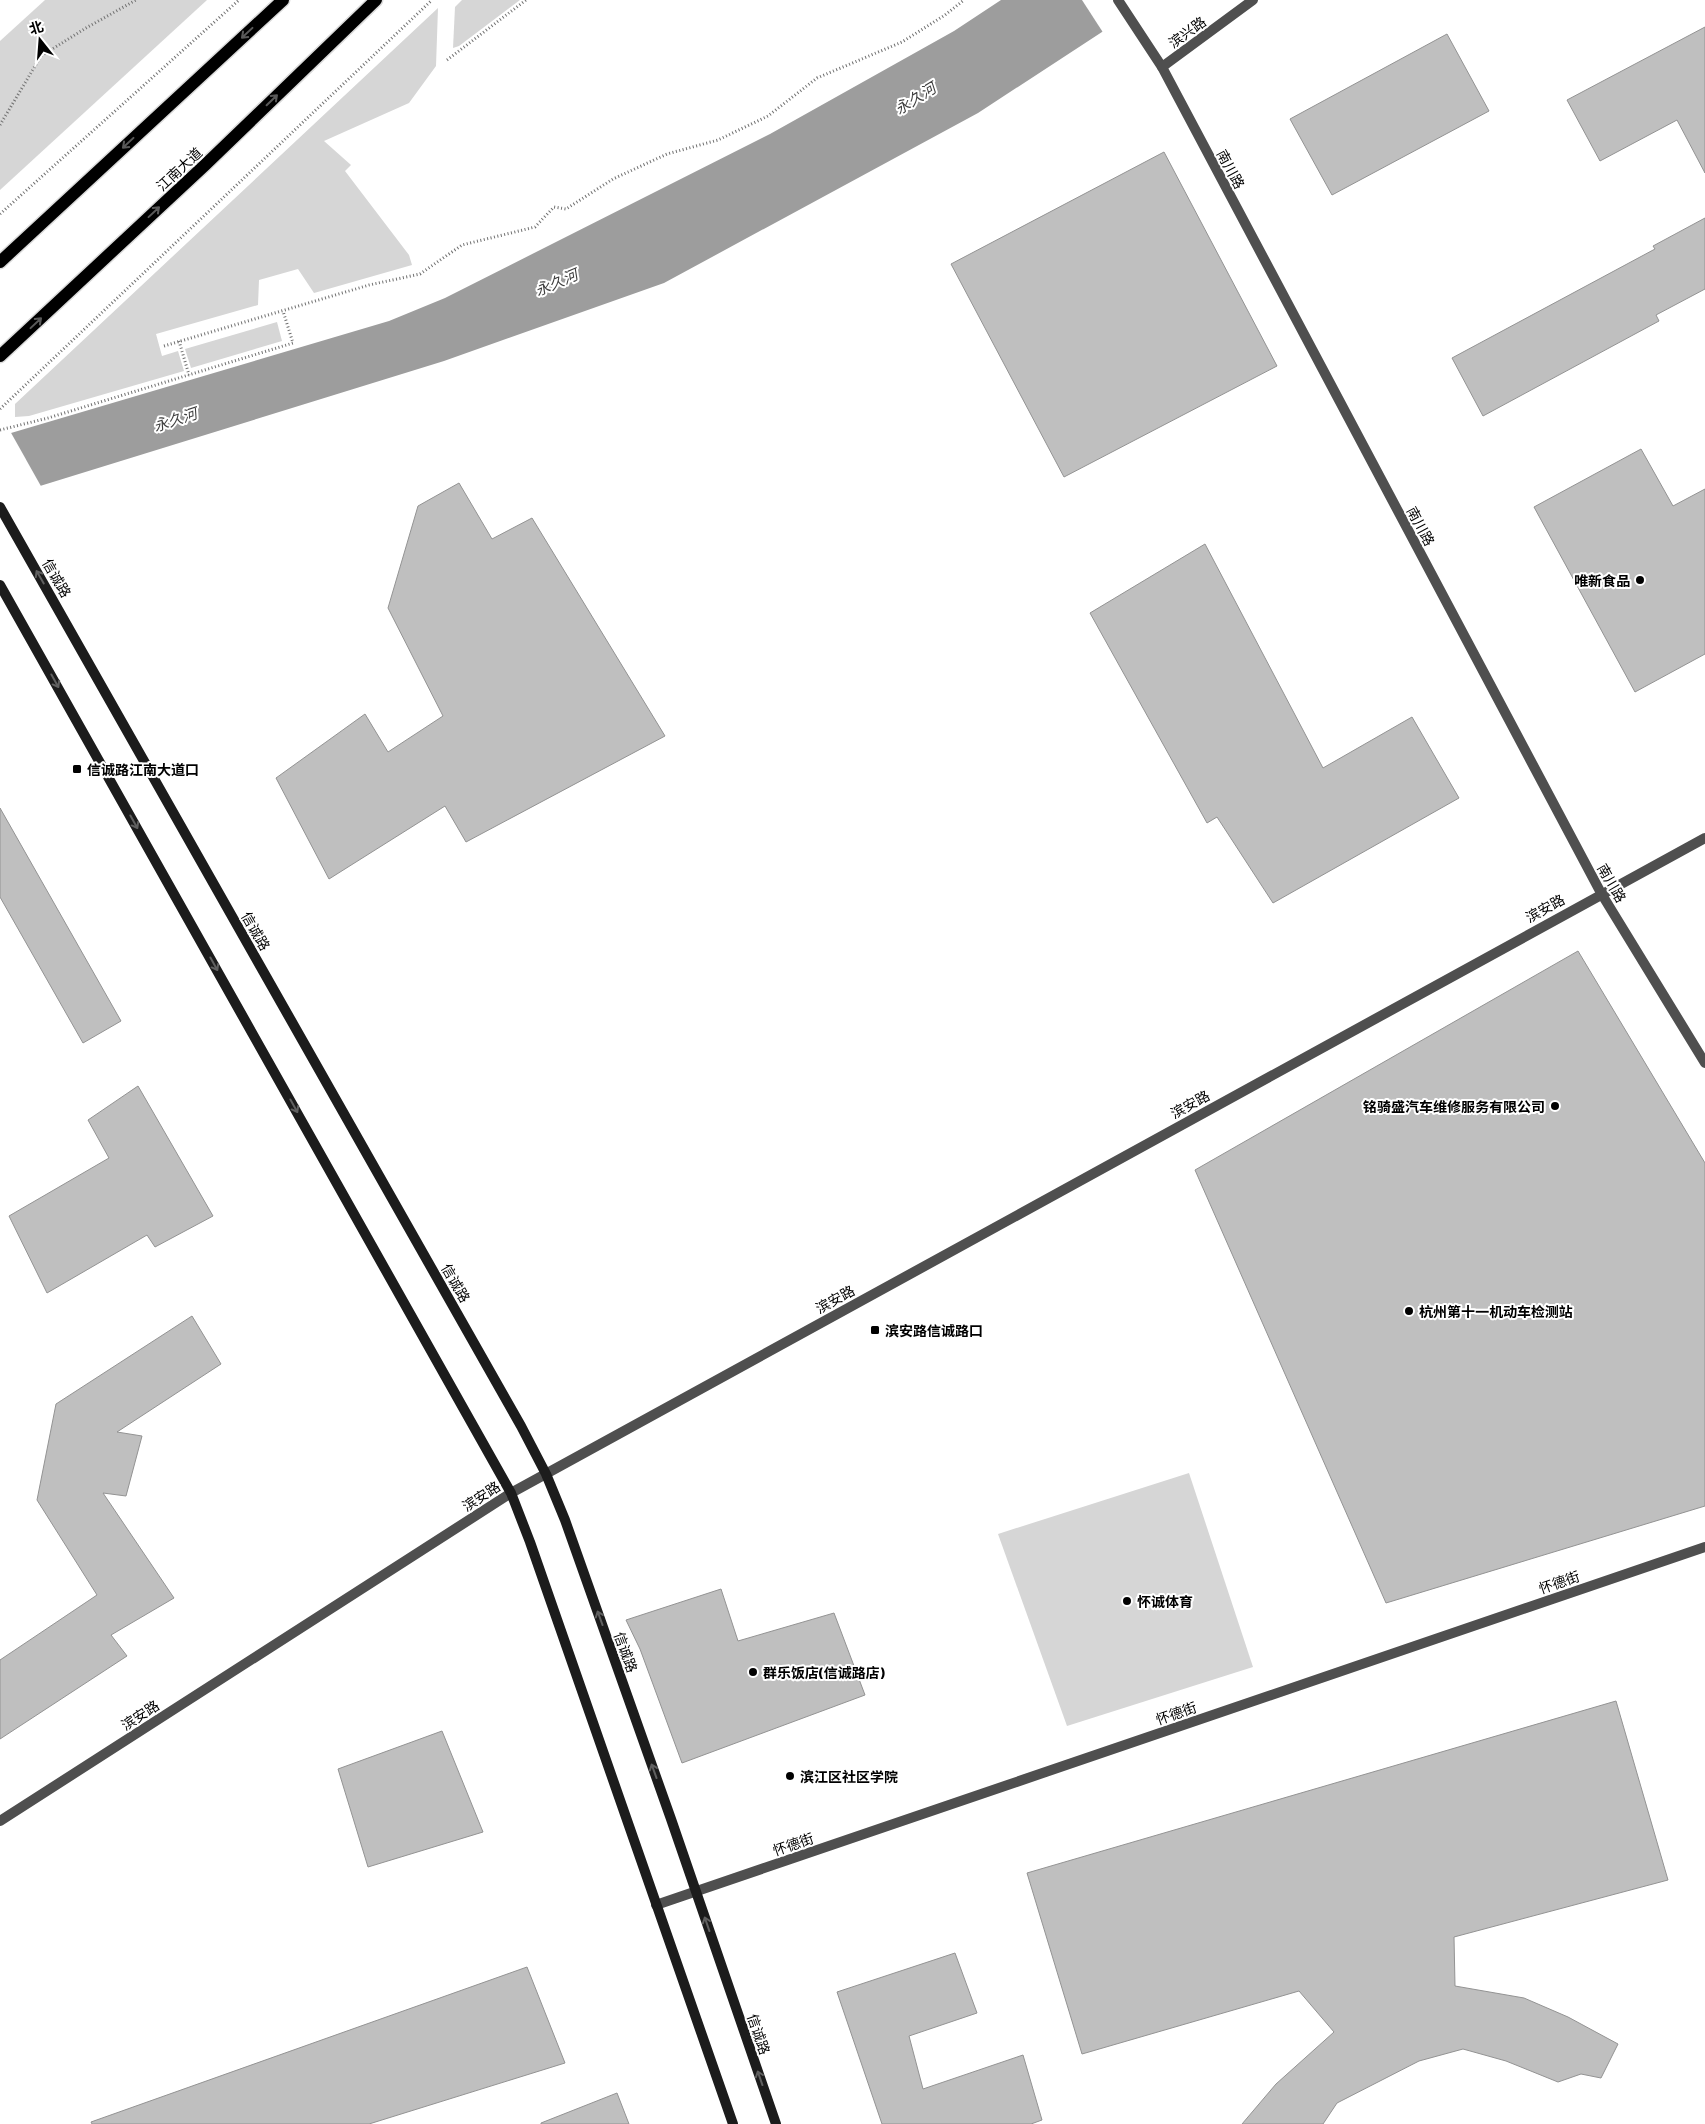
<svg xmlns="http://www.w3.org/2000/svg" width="1705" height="2124" font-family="Barlow,'Noto Sans SC',sans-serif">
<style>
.green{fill:#d6d6d6}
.water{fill:#9d9d9d}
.pier{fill:#fff}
.building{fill:#bfbfbf;stroke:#939393}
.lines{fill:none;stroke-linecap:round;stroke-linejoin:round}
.primary-casing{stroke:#dbdbdb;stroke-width:15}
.path{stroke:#717171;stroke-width:3;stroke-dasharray:1 2.5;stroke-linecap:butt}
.minor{stroke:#4f4f4f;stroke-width:10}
.tertiary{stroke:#4f4f4f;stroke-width:10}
.secondary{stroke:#1c1c1c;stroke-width:10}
.primary{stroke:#000;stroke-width:12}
.oneway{stroke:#595959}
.oneway2{stroke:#606060}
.poi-dot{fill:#000;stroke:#fff;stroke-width:2}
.labels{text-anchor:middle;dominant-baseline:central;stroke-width:4;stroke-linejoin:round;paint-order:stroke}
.street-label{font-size:14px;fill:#000;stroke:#fff}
.poi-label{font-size:14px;font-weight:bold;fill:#000;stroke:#fff;text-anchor:start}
.water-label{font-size:15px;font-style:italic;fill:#3e3e3e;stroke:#fff}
</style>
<rect width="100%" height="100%" fill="#fff"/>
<!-- green -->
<g class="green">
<path d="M 45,0 L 207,0 L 0,190 L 0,41 Z"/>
<path d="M 462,0 L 520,0 L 459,46 L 453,48 L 455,7 Z"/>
<path d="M 438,8 L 436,66 L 409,103 L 324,141 L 351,165 L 345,171 L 409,255 L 412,265 L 314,293 L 298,269 L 259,280 L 258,305 L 156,334 L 162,356 L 178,351 L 184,371 L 29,416 L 15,417 L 15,404 Z"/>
<path d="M 277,322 L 282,341 L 191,368 L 185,349 Z"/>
<path d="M 1189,1473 L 1253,1667 L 1067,1726 L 998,1534 Z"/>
</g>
<!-- water -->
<path class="water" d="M 1001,0 L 1146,0 L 1102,32 L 978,113 L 664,283 L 444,361 L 40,486 L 0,443 L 11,433 L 389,321 L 445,298 L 770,134 L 954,31 Z"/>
<!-- pier -->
<g class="pier">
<path d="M 1082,0 L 1149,0 L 1104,34 Z"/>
<path d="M 10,431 L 42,488 L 0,520 L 0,440 Z"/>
</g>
<!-- building -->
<g class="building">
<path d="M 1705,27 L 1705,173 L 1677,120 L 1600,161 L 1567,100 Z"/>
<path d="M 1447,34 L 1489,111 L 1332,195 L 1290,119 Z"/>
<path d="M 1164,152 L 1277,366 L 1064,477 L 951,264 Z"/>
<path d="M 1705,218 L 1705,289 L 1656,315 L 1659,321 L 1483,416 L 1452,358 L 1655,249 L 1653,246 Z"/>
<path d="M 1641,449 L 1673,506 L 1705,489 L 1705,654 L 1635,692 L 1534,507 Z"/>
<path d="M 459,483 L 492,539 L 532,518 L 665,736 L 466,842 L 445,806 L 329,879 L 276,778 L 365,714 L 388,752 L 443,716 L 388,608 L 418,506 Z"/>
<path d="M 1205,544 L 1323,768 L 1412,717 L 1459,798 L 1273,903 L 1217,817 L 1207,823 L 1090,613 Z"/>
<path d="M 0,808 L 121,1021 L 83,1043 L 0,897 Z"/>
<path d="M 1578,951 L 1705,1163 L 1705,1506 L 1386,1603 L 1195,1170 Z"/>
<path d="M 138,1086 L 213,1216 L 155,1247 L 147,1235 L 47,1293 L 9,1216 L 109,1158 L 88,1120 Z"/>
<path d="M 192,1316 L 221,1364 L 117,1432 L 142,1436 L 126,1496 L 103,1493 L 174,1598 L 111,1635 L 127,1656 L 0,1739 L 0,1660 L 97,1595 L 37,1500 L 56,1404 Z"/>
<path d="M 721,1589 L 738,1641 L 834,1613 L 865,1695 L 682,1763 L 640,1649 L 626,1620 Z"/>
<path d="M 1616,1701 L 1668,1880 L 1454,1937 L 1455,1986 L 1524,1998 L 1568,2017 L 1618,2044 L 1601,2078 L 1581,2074 L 1558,2082 L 1506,2061 L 1463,2049 L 1419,2061 L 1337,2103 L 1323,2124 L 1242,2124 L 1276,2084 L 1334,2032 L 1299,1991 L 1082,2054 L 1027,1873 Z"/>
<path d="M 442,1731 L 483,1832 L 368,1867 L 338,1769 Z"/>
<path d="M 955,1953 L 977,2013 L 909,2036 L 923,2089 L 1023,2055 L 1042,2120 L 1031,2124 L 882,2124 L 837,1992 Z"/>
<path d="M 527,1967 L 565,2063 L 369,2124 L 92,2124 L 91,2122 Z"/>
<path d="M 617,2093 L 629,2124 L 541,2124 L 541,2123 Z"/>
</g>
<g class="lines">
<!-- primary casing -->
<g class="primary-casing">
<g id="primary">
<path d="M 0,262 L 283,0"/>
<path d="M 0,356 L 205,165 L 376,0"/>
</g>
</g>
<!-- path -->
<g class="path">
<path d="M 447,60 L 526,0"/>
<path d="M 0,125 L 41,56 L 86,28 L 136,0"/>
<path d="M 0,214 L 239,0"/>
<path d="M 179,341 L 189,375"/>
<path d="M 164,346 L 369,285 L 420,274 L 462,245 L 535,227 L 554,207 L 566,209 L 613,179 L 667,154 L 718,140 L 768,116 L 817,78 L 902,42 L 945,15 L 964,0"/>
<path d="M 0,409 L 432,0"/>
<path d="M 0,430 L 48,418 L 293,343 L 283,311"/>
</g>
<!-- minor -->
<path class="minor" d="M 1118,0 L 1162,67 L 1601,893 L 1705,1063"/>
<!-- tertiary -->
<g class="tertiary">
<path d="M 1162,67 L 1253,0"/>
<path d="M 0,1821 L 511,1493 L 1705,838"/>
<path d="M 656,1905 L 1705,1547"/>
</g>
<!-- secondary -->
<g class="secondary">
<path d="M 0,507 L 521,1426 L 546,1474 L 565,1520 L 671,1819 L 776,2124"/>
<path d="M 0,585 L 511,1493 L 530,1542 L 733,2124"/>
</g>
<!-- primary -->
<use href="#primary" class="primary"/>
</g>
<!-- one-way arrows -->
<defs><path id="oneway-shaft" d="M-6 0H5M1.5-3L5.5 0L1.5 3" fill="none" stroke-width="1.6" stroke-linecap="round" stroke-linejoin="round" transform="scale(1.25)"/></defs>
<g class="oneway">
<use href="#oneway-shaft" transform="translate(247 33) rotate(137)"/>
<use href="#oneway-shaft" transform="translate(272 100) rotate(-44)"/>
<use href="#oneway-shaft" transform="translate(128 143) rotate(137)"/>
<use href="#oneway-shaft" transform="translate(154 212) rotate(-43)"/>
<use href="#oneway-shaft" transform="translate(36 323) rotate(-43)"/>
</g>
<g class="oneway2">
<use href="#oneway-shaft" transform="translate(40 577) rotate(-120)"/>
<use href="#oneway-shaft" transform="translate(55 681) rotate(61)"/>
<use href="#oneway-shaft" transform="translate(134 822) rotate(61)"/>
<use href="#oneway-shaft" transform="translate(214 964) rotate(61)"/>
<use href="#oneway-shaft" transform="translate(294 1106) rotate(61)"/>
<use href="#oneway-shaft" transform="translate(600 1618) rotate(-110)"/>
<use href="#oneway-shaft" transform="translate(654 1771) rotate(-110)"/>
<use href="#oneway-shaft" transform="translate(707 1924) rotate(-109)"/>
<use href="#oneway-shaft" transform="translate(760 2078) rotate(-109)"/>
</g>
<!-- markers -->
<g class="poi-dot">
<circle cx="1640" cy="580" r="5"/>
<rect x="72" y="764" width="10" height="10" rx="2.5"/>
<circle cx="1555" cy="1106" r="5"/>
<circle cx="1409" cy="1311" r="5"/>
<rect x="870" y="1325" width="10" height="10" rx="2.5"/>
<circle cx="1127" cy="1601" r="5"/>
<circle cx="753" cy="1672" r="5"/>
<circle cx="790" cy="1776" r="5"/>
</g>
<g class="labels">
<!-- street labels -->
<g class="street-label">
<text transform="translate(1187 32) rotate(-36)">滨兴路</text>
<text transform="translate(179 169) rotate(-43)">江南大道</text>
<text transform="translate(1231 169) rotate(62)">南川路</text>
<text transform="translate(1421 526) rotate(62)">南川路</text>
<text transform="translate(57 578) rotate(60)">信诚路</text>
<text transform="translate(1612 883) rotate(60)">南川路</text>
<text transform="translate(1545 908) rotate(-29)">滨安路</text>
<text transform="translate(256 931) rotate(60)">信诚路</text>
<text transform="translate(1190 1104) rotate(-29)">滨安路</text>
<text transform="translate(456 1283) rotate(60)">信诚路</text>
<text transform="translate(835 1299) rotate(-29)">滨安路</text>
<text transform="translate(481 1496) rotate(-33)">滨安路</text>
<text transform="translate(1559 1582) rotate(-19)">怀德街</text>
<text transform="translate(626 1652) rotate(70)">信诚路</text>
<text transform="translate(1176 1713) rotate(-19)">怀德街</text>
<text transform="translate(140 1715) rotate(-33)">滨安路</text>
<text transform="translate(793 1844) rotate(-19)">怀德街</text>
<text transform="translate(759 2034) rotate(71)">信诚路</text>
</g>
<!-- poi labels -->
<g class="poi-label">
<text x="1630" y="580" text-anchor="end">唯新食品</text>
<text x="87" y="769">信诚路江南大道口</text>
<text x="1545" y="1106" text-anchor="end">铭骑盛汽车维修服务有限公司</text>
<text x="1419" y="1311">杭州第十一机动车检测站</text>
<text x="885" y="1330">滨安路信诚路口</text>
<text x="1137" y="1601">怀诚体育</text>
<text x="763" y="1672">群乐饭店(信诚路店)</text>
<text x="800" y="1776">滨江区社区学院</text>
</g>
<!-- water labels -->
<g class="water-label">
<text transform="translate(915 98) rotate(-32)">永久河</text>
<text transform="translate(556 282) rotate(-23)">永久河</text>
<text transform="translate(175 419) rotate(-18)">永久河</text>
</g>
</g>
<!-- north arrow -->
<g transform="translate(40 40) rotate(343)" stroke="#ffffff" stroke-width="4" paint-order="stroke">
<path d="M0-4L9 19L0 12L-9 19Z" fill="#000000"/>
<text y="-8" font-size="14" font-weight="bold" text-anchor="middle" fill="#000000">北</text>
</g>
</svg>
